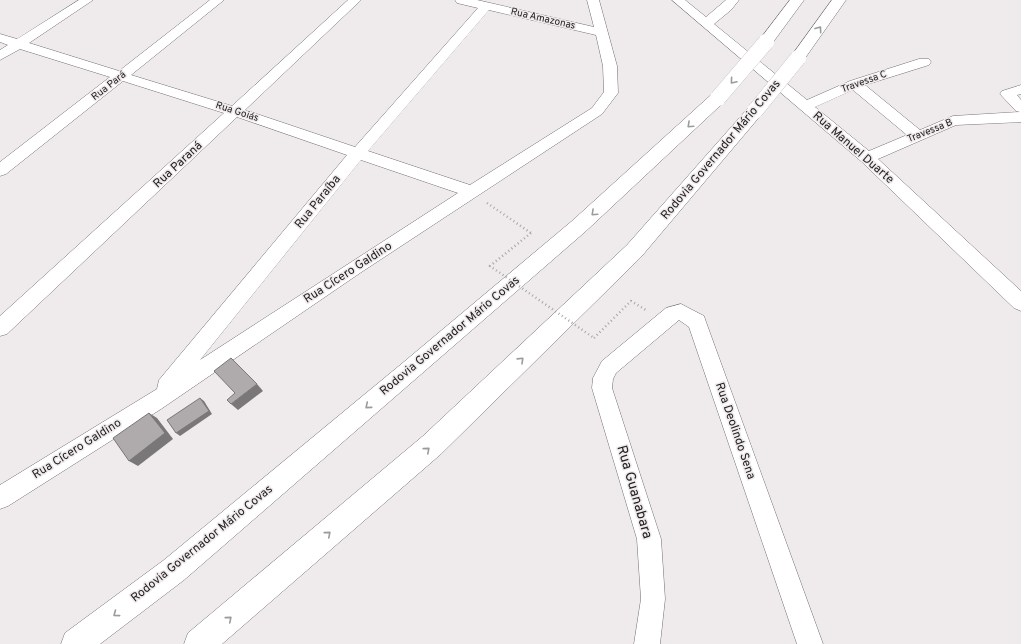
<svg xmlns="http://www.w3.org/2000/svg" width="1021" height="644" font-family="Overpass,sans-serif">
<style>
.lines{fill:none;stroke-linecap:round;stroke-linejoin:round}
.minor-casing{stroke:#736f70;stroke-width:1}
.motorway-casing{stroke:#736f70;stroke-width:1}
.path{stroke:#aaa6a6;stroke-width:2.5;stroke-dasharray:1 3;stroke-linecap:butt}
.minor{fill:#fff;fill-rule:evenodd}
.motorway{fill:#fff;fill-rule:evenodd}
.motorway-bridge-casing{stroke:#736f70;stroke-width:16;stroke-linecap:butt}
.path-bridge{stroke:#aaa6a6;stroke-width:2.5;stroke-dasharray:1 3;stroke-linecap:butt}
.motorway-bridge{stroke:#fff;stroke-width:16}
.shaded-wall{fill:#7a7778}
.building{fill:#afaaab;stroke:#7a7778}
.oneway{stroke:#9c9b9b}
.labels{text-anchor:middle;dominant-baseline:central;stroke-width:3;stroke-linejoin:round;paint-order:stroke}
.far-street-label{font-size:10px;fill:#222020;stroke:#efeaeb}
.street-label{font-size:12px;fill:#222020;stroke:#efeaeb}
.near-street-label{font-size:14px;fill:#222020;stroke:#efeaeb}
</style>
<rect width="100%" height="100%" fill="#efeaeb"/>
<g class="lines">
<!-- minor casing -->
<g class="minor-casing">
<g id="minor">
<path d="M 79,0 L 93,0 L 29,43 L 119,71 L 210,0 L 224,0 L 131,75 L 232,106 L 348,0 L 361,0 L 245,110 L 355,147 L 478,8 L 457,3 L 455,0 L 477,0 L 594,27 L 587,0 L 599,0 L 617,66 L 618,93 L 602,114 L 360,273 L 161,409 L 8,506 L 0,509 L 0,485 L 157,389 L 159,380 L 347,155 L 237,117 L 7,334 L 0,336 L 0,316 L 224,113 L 123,81 L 6,174 L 0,176 L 0,162 L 110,77 L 20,49 L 0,60 L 0,50 L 8,45 L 0,42 L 0,34 L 17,39 ZM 489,10 L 596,35 L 603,66 L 604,92 L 592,108 L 470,185 L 368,151 ZM 361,160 L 458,193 L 200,360 Z"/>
<path d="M 672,0 L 685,0 L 706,17 L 726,0 L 739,0 L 731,10 L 714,24 L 807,100 L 850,81 L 919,59 L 929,59 L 931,62 L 929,65 L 865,85 L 920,130 L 953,116 L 1020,112 L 1016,111 L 1000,94 L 1002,91 L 1021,85 L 1021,94 L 1017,95 L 1021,100 L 1021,122 L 956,125 L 878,159 L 1021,291 L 1021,311 L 1014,308 L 862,162 ZM 853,90 L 907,135 L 869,151 L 815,107 Z"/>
<path d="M 681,304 L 704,316 L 706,322 L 823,644 L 797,644 L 689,327 L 679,320 L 616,373 L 613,379 L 612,388 L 661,539 L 665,599 L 660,644 L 634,644 L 641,599 L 637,539 L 592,388 L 593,378 L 602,361 L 666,308 Z"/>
</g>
</g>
<!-- motorway casing -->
<g class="motorway-casing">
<g id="motorway">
<path d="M 790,0 L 804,0 L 771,45 L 761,45 L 758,42 Z"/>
<path d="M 832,0 L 846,0 L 803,61 L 793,61 L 790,58 Z"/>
<path d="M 718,93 L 724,94 L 726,98 L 724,102 L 586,231 L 184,580 L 100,644 L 61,644 L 65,633 L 164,560 L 405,361 L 572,221 L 712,94 Z"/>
<path d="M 755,106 L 761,107 L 763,111 L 761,115 L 641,257 L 441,454 L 222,644 L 184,644 L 188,633 L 423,436 L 627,245 L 749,107 Z"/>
</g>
</g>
<!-- path -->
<g class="path">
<path d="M 487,203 L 531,233"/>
<path d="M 594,338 L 631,301 L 646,310"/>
</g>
<!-- minor -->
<use href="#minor" class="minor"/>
<!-- motorway -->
<use href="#motorway" class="motorway"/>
<!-- motorway-bridge casing -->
<g class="motorway-bridge-casing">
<g id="motorway-bridge">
<path d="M 718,98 L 766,42"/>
<path d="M 755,111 L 798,58"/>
</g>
</g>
<!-- path-bridge -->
<path class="path-bridge" d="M 531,233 L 490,266 L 594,338"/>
<!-- motorway-bridge -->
<use href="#motorway-bridge" class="motorway-bridge"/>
</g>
<!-- shaded-wall -->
<g class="shaded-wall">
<path d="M 257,384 L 263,391 L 238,410 L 231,404 Z"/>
<path d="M 200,398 L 204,401 L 212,414 L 180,436 L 176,433 Z"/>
<path d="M 149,413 L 157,418 L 173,439 L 138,466 L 129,461 Z"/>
</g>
<!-- building -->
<g class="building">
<path d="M 231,358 L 257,384 L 231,404 L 227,400 L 235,393 L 214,371 Z"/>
<path d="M 200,398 L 209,411 L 176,433 L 167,420 Z"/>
<path d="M 149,413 L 165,433 L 129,461 L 113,438 Z"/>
</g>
<!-- one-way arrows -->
<defs><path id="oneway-chevron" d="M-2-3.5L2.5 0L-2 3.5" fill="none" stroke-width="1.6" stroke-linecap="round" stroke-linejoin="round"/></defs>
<g class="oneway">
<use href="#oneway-chevron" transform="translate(819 29) rotate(-54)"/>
<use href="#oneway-chevron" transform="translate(733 81) rotate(130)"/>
<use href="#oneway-chevron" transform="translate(690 125) rotate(137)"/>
<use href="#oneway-chevron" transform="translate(594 213) rotate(137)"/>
<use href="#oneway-chevron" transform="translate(521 360) rotate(-44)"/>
<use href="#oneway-chevron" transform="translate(368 406) rotate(140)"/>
<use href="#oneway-chevron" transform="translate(427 450) rotate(-41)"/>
<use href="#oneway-chevron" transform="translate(328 534) rotate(-41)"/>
<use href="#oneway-chevron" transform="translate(116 614) rotate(143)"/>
<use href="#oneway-chevron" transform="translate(229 619) rotate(-41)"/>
</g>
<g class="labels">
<!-- far-street labels -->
<g class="far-street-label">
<text transform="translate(543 19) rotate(13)">Rua Amazonas</text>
<text transform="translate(864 82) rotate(-20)">Travessa C</text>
<text transform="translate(109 86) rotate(-38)">Rua Pará</text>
<text transform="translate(237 112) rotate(18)">Rua Goiás</text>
<text transform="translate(930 131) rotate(-22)">Travessa B</text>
</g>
<!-- street labels -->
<g class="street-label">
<text transform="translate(853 148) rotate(41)">Rua Manuel Duarte</text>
<text transform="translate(721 150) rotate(-50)">Rodovia Governador Mário Covas</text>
<text transform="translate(178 165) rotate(-43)">Rua Paraná</text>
<text transform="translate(318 202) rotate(-51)">Rua Paraíba</text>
<text transform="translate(348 273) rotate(-33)">Rua Cícero Galdino</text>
<text transform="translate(450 336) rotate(-40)">Rodovia Governador Mário Covas</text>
<text transform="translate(735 431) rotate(71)">Rua Deolindo Sena</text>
<text transform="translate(77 449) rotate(-32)">Rua Cícero Galdino</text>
<text transform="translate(202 544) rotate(-39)">Rodovia Governador Mário Covas</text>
</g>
<!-- near-street labels -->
<g class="near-street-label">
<text transform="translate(634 492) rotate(74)">Rua Guanabara</text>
</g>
</g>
</svg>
